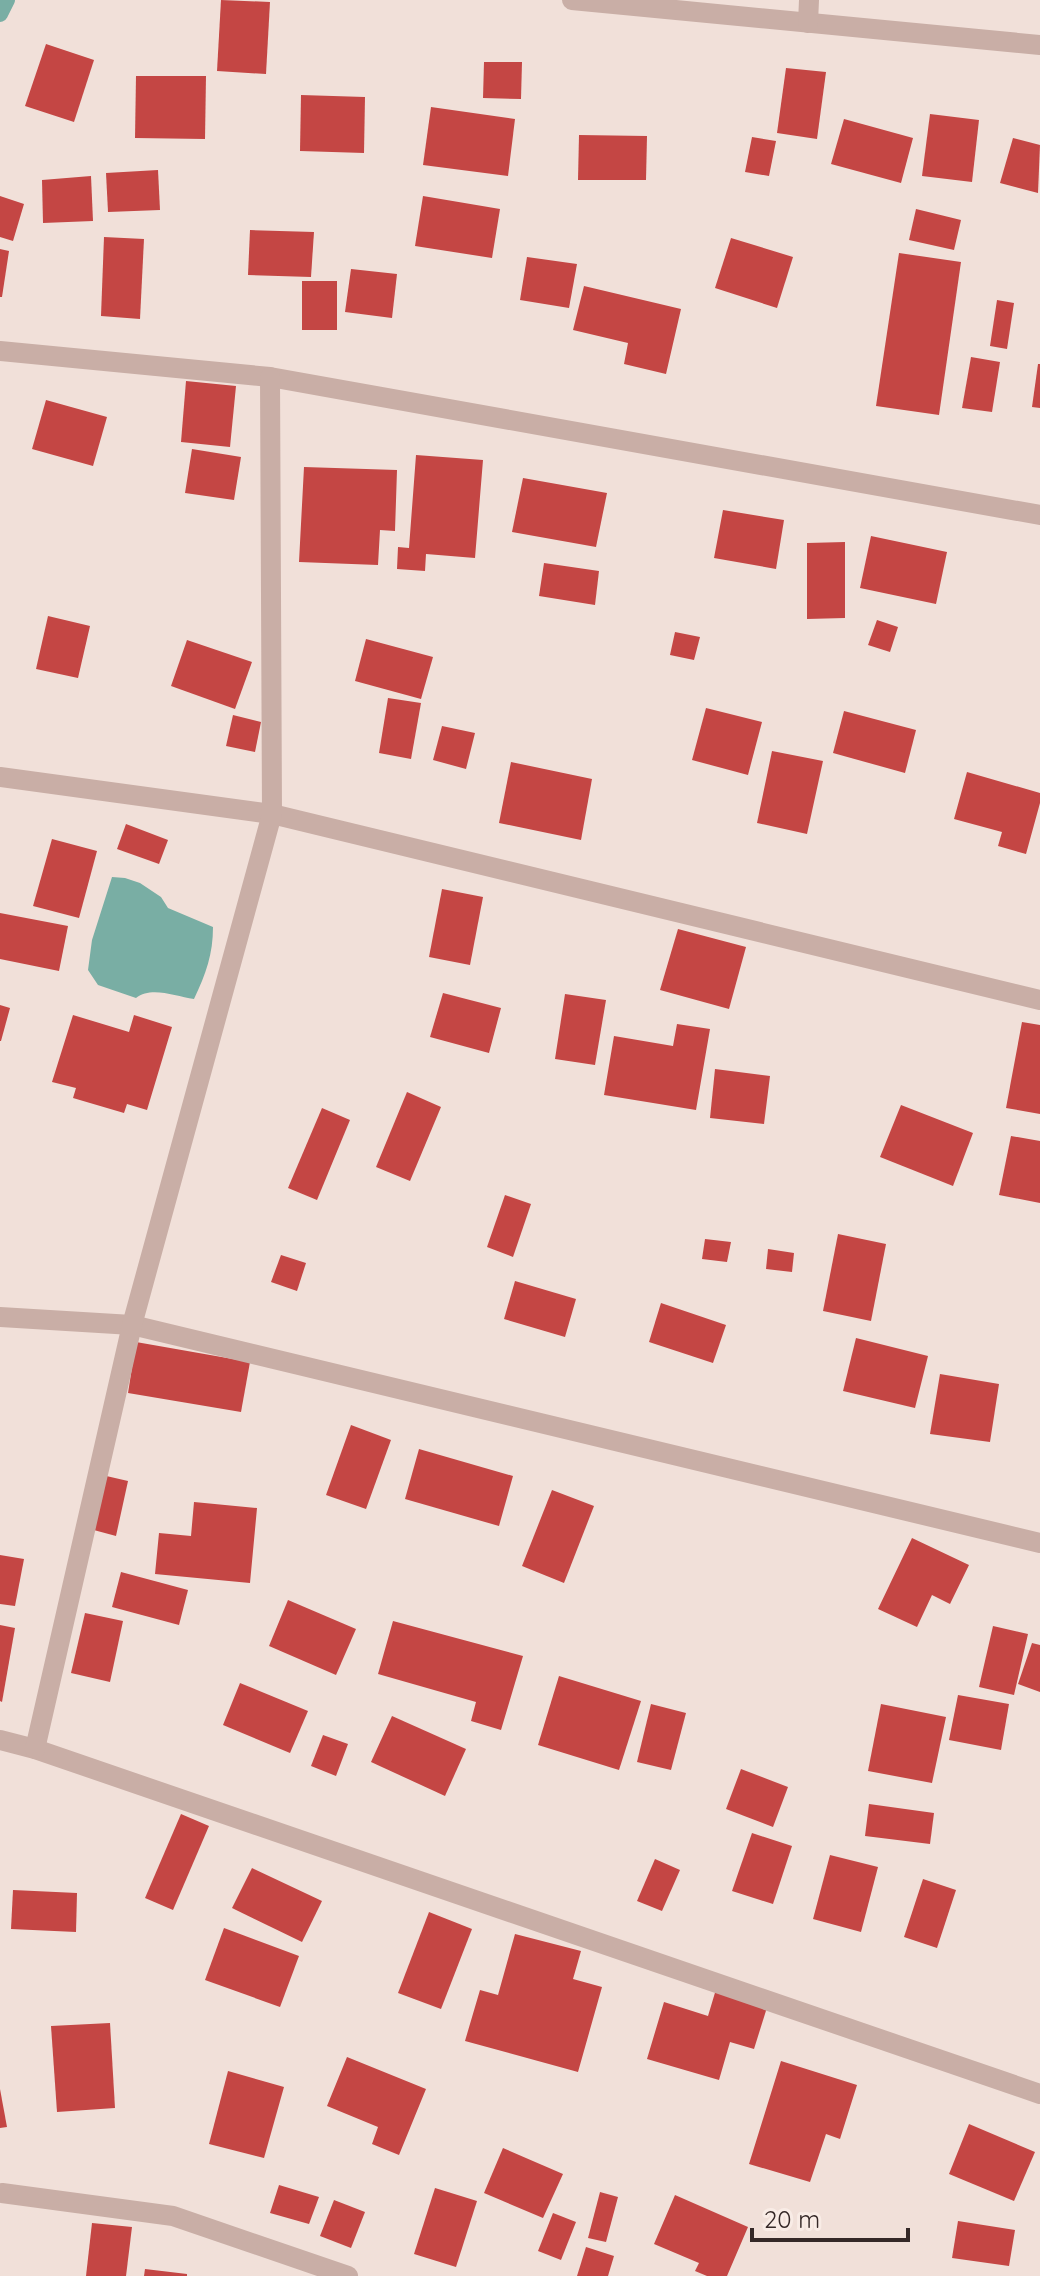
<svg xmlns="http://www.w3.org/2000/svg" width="1040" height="2276" font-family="Quicksand,sans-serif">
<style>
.water{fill:#79aea4}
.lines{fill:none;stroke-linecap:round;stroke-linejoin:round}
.stream{stroke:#79aea4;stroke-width:16}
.building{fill:#c44644}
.street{stroke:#c9aea6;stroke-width:20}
</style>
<rect width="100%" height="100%" fill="#f1e0d9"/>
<!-- water -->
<path class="water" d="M 112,877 L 125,878 L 140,883 L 161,897 L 168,908 L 213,927 C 213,954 206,974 194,999 C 175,996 151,986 136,998 L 98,985 L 88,970 L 92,940 Z"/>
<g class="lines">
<!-- stream -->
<path class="stream" d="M 0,14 L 7,0"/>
</g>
<!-- building -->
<g class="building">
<path d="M 221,0 L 270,2 L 266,74 L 217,71 Z"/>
<path d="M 46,44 L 94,60 L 74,122 L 25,106 Z"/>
<path d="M 484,62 L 522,62 L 521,99 L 483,98 Z"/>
<path d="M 786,68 L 826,72 L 817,139 L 777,133 Z"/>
<path d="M 136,76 L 206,76 L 205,139 L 135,138 Z"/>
<path d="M 301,95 L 365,97 L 364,153 L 300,151 Z"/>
<path d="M 431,107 L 515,119 L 508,176 L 423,165 Z"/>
<path d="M 930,114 L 979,120 L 972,182 L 922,176 Z"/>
<path d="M 844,119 L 913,138 L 901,183 L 831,164 Z"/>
<path d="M 579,135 L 647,136 L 646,180 L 578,180 Z"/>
<path d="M 752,137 L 776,141 L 769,176 L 745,172 Z"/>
<path d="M 1013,138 L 1040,145 L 1038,193 L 1000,183 Z"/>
<path d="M 158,170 L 160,210 L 108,212 L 106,173 Z"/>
<path d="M 91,176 L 93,221 L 43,223 L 42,180 Z"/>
<path d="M 0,196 L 24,204 L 13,241 L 0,237 Z"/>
<path d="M 423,196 L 500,209 L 492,258 L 415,246 Z"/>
<path d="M 916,209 L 961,220 L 954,250 L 909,240 Z"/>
<path d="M 250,230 L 314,232 L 311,277 L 248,275 Z"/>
<path d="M 104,237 L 144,239 L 140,319 L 101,316 Z"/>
<path d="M 731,238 L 793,257 L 777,308 L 715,288 Z"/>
<path d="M 0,249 L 9,251 L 2,297 L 0,297 Z"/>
<path d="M 899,253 L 961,262 L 939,415 L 876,406 Z"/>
<path d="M 527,257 L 577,264 L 569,308 L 520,300 Z"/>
<path d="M 351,269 L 397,274 L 392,318 L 345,312 Z"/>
<rect x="302" y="281" width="35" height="49"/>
<path d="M 584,286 L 681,309 L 666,374 L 624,364 L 628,343 L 573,330 Z"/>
<path d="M 997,300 L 1014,303 L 1007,349 L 990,346 Z"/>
<path d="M 971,357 L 1000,362 L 992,412 L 962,408 Z"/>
<path d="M 1038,364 L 1040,364 L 1040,408 L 1032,407 Z"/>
<path d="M 186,381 L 236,386 L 230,447 L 181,442 Z"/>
<path d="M 46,400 L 107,417 L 93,466 L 32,449 Z"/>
<path d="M 192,449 L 241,457 L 234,500 L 185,493 Z"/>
<path d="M 416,455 L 483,460 L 475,558 L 426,554 L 425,571 L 397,569 L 398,547 L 409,548 Z"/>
<path d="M 304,467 L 397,470 L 395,531 L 380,530 L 378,565 L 299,562 Z"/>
<path d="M 523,478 L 607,493 L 596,547 L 512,532 Z"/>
<path d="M 723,510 L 784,520 L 776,569 L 714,558 Z"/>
<path d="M 871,536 L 947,552 L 936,604 L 860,588 Z"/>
<path d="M 845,542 L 845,618 L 807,619 L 807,543 Z"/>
<path d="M 544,563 L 599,571 L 595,605 L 539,596 Z"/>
<path d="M 48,616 L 90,626 L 78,678 L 36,669 Z"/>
<path d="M 877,620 L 898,627 L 890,652 L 868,645 Z"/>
<path d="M 675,632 L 700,637 L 694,660 L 670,655 Z"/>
<path d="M 366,639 L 433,657 L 421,699 L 355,681 Z"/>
<path d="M 187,640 L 252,662 L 235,709 L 171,686 Z"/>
<path d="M 388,698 L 421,703 L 411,759 L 379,753 Z"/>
<path d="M 706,708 L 762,722 L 748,775 L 692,760 Z"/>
<path d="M 844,711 L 916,730 L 905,773 L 833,753 Z"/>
<path d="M 233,715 L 261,722 L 255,752 L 226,746 Z"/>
<path d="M 442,726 L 475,733 L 466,769 L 433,760 Z"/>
<path d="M 772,751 L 823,761 L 807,834 L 757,823 Z"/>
<path d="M 511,762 L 592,779 L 581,840 L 499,823 Z"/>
<path d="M 967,772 L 1040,793 L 1040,803 L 1026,854 L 998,846 L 1002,832 L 954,819 Z"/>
<path d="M 126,824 L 168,840 L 159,864 L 117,849 Z"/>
<path d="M 52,839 L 97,851 L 79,918 L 33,906 Z"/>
<path d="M 442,889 L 483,897 L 470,965 L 429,957 Z"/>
<path d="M 0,913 L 68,926 L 59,971 L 0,959 Z"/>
<path d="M 678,929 L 746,947 L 729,1009 L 660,990 Z"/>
<path d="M 443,993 L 501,1008 L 489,1053 L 430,1037 Z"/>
<path d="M 565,994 L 606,1000 L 595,1065 L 555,1059 Z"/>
<path d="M 0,1005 L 10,1008 L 1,1041 L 0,1041 Z"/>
<path d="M 73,1015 L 129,1032 L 134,1015 L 172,1027 L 147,1110 L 127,1104 L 124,1113 L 73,1098 L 76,1088 L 52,1082 Z"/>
<path d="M 1022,1022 L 1040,1025 L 1040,1114 L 1006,1108 Z"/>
<path d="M 677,1024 L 710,1029 L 696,1110 L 604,1095 L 614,1036 L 673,1046 Z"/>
<path d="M 715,1069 L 770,1076 L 764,1124 L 710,1118 Z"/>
<path d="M 407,1092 L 441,1107 L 410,1181 L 376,1167 Z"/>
<path d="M 901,1105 L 973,1133 L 953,1186 L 880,1157 Z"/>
<path d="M 322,1108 L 350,1120 L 317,1200 L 288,1188 Z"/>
<path d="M 1011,1136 L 1040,1141 L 1040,1203 L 999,1195 Z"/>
<path d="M 505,1195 L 531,1204 L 513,1257 L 487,1247 Z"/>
<path d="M 838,1234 L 886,1244 L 871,1321 L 823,1311 Z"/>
<path d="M 705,1239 L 731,1242 L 727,1262 L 702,1259 Z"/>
<path d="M 768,1249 L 794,1253 L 792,1272 L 766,1269 Z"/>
<path d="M 281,1255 L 306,1263 L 297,1291 L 271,1282 Z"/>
<path d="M 515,1281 L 576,1299 L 565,1337 L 504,1319 Z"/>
<path d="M 661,1303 L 726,1325 L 713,1363 L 649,1342 Z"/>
<path d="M 856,1338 L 928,1356 L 915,1408 L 843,1391 Z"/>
<path d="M 136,1342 L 250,1362 L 241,1412 L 128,1393 Z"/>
<path d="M 940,1374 L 999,1384 L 990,1442 L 930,1434 Z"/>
<path d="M 351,1425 L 391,1440 L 366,1509 L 326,1495 Z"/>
<path d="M 419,1449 L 513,1476 L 499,1526 L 405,1499 Z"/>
<path d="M 102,1475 L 128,1481 L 116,1536 L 90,1529 Z"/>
<path d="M 552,1490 L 594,1506 L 564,1583 L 522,1566 Z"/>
<path d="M 194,1502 L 257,1508 L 250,1583 L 155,1574 L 159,1533 L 191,1536 Z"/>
<path d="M 912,1538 L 969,1565 L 950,1604 L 932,1595 L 917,1627 L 878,1609 Z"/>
<path d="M 0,1555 L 24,1559 L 15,1606 L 0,1604 Z"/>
<path d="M 121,1572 L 188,1590 L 179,1625 L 112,1607 Z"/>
<path d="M 288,1600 L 356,1629 L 336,1675 L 269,1646 Z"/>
<path d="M 85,1613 L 123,1621 L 110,1682 L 71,1673 Z"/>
<path d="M 393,1621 L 523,1656 L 501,1730 L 471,1721 L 476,1702 L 378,1674 Z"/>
<path d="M 0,1625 L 15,1628 L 2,1702 L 0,1701 Z"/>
<path d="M 993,1626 L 1028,1634 L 1014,1695 L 979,1687 Z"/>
<path d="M 1032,1643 L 1040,1645 L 1040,1692 L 1018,1684 Z"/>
<path d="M 559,1676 L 641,1701 L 619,1770 L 538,1745 Z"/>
<path d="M 240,1683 L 308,1711 L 290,1753 L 223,1725 Z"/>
<path d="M 958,1695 L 1009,1704 L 1001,1750 L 949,1740 Z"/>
<path d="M 651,1704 L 686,1713 L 671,1770 L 637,1762 Z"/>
<path d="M 881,1704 L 946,1717 L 932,1783 L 868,1771 Z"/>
<path d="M 392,1716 L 466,1749 L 445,1796 L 371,1762 Z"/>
<path d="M 323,1735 L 348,1744 L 336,1776 L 311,1766 Z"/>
<path d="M 741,1769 L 788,1787 L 773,1827 L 726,1809 Z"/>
<path d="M 869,1804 L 934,1813 L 930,1844 L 865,1836 Z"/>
<path d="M 181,1814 L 209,1826 L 173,1910 L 145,1898 Z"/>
<path d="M 752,1833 L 792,1846 L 773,1904 L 732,1891 Z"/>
<path d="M 830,1855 L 878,1867 L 861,1932 L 813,1919 Z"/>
<path d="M 655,1859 L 680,1870 L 662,1911 L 637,1901 Z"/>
<path d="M 252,1868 L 322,1901 L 302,1942 L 232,1908 Z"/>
<path d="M 923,1879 L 956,1890 L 937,1948 L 904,1937 Z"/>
<path d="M 13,1890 L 77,1893 L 76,1932 L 11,1929 Z"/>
<path d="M 429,1912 L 472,1929 L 441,2009 L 398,1993 Z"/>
<path d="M 224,1928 L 299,1956 L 280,2007 L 205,1980 Z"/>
<path d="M 515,1934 L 581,1951 L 573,1979 L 602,1987 L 578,2072 L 465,2041 L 480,1990 L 498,1995 Z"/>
<path d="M 717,1986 L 769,2001 L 754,2049 L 730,2042 L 719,2080 L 647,2059 L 664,2002 L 708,2016 Z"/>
<path d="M 110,2023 L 115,2108 L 57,2112 L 51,2026 Z"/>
<path d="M 347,2057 L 426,2089 L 399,2155 L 372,2144 L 378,2127 L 327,2106 Z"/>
<path d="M 781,2061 L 857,2085 L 840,2139 L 826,2134 L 810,2182 L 749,2164 Z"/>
<path d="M 228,2071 L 284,2087 L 264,2158 L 209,2144 Z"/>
<path d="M 0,2089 L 7,2127 L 0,2128 Z"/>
<path d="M 969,2124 L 1035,2152 L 1014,2201 L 949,2174 Z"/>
<path d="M 503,2148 L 563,2174 L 543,2218 L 484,2193 Z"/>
<path d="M 279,2185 L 319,2197 L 309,2224 L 270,2213 Z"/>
<path d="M 435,2188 L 477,2201 L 456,2267 L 414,2254 Z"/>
<path d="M 600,2192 L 618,2197 L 606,2242 L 588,2238 Z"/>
<path d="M 675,2195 L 748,2227 L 727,2276 L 707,2276 L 695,2271 L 699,2263 L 654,2244 Z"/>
<path d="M 334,2200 L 365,2212 L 351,2248 L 320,2236 Z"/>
<path d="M 553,2213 L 576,2222 L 561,2260 L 538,2251 Z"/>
<path d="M 958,2221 L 1015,2230 L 1009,2266 L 952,2258 Z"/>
<path d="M 92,2223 L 132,2227 L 126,2276 L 86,2276 Z"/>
<path d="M 586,2247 L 614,2256 L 608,2276 L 577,2276 Z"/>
<path d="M 145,2269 L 187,2274 L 187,2276 L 144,2276 Z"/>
</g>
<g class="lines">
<!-- street -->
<g class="street">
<path d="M 572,0 L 1040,45"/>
<path d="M 808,23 L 809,0"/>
<path d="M 0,351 L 270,377 L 1040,515"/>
<path d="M 0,777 L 272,814 L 1040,1000"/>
<path d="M 0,1317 L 132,1325 L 1040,1543"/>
<path d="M 0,1740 L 35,1749 L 1040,2094"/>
<path d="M 35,1749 L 132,1325 L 272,814 L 270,377"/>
<path d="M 2,2193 L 173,2216 L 348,2276"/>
</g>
</g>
<!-- scale -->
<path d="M752 2228v12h156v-12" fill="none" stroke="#352827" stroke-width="4"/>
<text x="764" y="2228" font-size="24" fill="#352827" stroke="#f9ece6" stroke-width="6" paint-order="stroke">20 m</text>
</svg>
